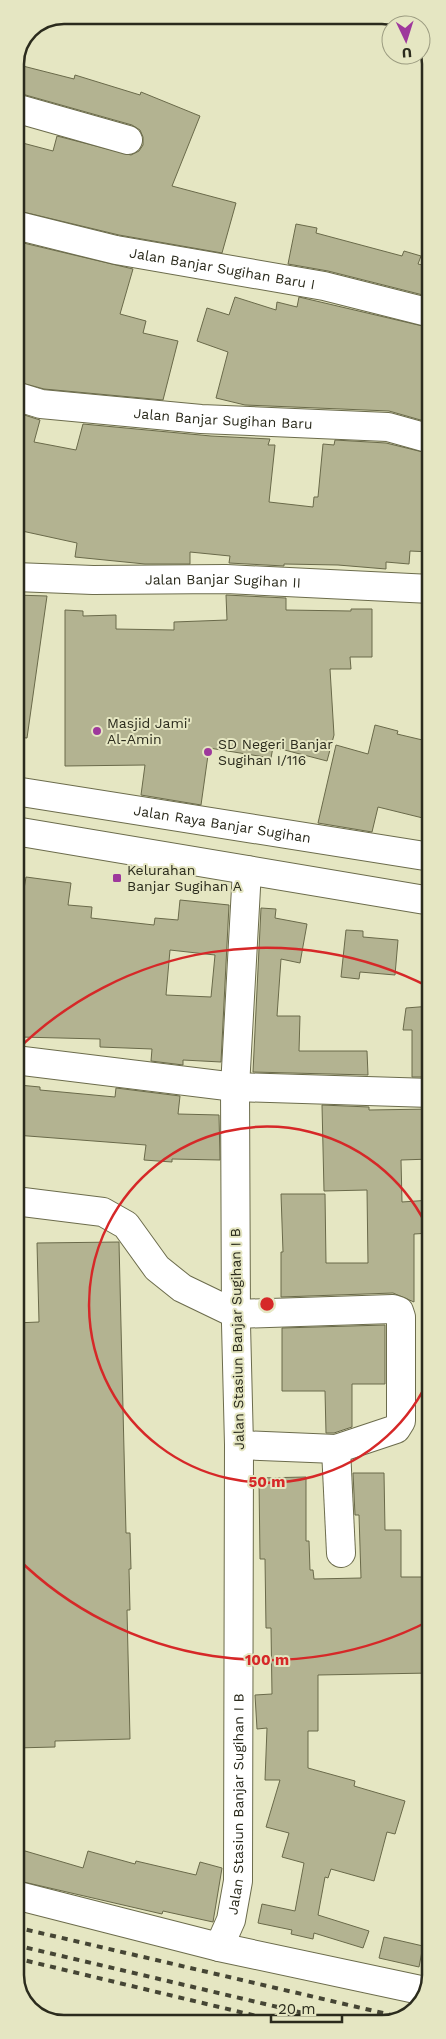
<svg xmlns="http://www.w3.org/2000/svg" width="446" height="2039" font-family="'Work Sans',sans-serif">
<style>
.building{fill:#b3b391;stroke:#6a6a4a;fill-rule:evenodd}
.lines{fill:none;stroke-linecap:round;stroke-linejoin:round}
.minor-casing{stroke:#6c6c4c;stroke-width:30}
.major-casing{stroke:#6c6c4c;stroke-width:30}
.minor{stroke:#fff;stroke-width:28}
.major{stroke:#fff;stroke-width:28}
.rail{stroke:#454534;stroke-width:4;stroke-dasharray:6 6;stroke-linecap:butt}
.ring{fill:none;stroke:#d62828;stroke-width:2.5}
.poi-dot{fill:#9e389c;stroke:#e5e6c2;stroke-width:2}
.labels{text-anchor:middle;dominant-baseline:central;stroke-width:4;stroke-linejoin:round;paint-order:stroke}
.street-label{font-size:14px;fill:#2b2b1d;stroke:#e5e6c2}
.poi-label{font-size:14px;fill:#2b2b1d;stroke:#e5e6c2;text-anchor:start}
.rim{fill:none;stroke:#2b2b1d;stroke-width:2.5}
.centre{fill:#d62828;stroke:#e5e6c2;stroke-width:2.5}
.ring-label{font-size:15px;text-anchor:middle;font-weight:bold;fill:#d62828;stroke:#e5e6c2;stroke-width:4;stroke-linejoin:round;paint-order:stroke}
</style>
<rect width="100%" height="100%" fill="#e5e6c2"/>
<!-- building -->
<g class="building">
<path d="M 15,64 L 74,79 L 75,75 L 140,95 L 141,92 L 200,116 L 172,186 L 236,203 L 222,253 L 119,235 L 15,210 L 15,141 L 53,151 L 57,136 L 131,155 L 139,151 L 143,145 L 143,137 L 140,130 L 132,125 L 22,94 L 24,85 L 15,83 Z"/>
<path d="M 296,224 L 317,228 L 316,233 L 402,256 L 404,251 L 421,256 L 418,264 L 431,267 L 431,283 L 427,296 L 328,271 L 288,264 Z"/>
<path d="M 15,241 L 133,269 L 120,314 L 146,321 L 143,333 L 178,341 L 163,400 L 44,389 L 15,381 Z"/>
<path d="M 235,297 L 276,310 L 277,302 L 297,307 L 299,297 L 431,328 L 427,352 L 431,352 L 431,423 L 389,411 L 245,405 L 216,398 L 228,352 L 197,341 L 207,308 L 229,315 Z"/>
<path d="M 15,412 L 40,420 L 34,442 L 76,450 L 83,424 L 211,436 L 270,439 L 268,445 L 275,445 L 269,502 L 313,507 L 314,497 L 318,497 L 323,444 L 334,445 L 335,440 L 386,443 L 431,454 L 431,552 L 410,551 L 409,564 L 386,562 L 386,569 L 338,565 L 284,564 L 284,566 L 229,563 L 230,556 L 190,552 L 190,564 L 145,564 L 75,557 L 77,543 L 22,531 L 24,520 L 15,518 Z"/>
<path d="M 15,595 L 47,596 L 27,738 L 15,737 Z"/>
<path d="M 226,595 L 286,598 L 286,610 L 351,611 L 351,609 L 372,609 L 372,657 L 350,657 L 351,669 L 330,669 L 334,735 L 327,761 L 273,747 L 271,758 L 209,748 L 201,805 L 141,795 L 145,765 L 65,766 L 65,610 L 83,611 L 83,616 L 116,615 L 116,629 L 174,630 L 174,622 L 227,620 Z"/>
<path d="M 375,725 L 398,731 L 397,734 L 431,742 L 431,820 L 378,807 L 372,832 L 318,823 L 336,745 L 368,754 Z"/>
<path d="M 26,877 L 71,883 L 68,905 L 92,907 L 91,918 L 154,925 L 155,918 L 178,920 L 180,900 L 229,905 L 221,1062 L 183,1060 L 183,1065 L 151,1061 L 152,1049 L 100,1047 L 100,1039 L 20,1037 L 23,990 L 15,990 L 15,913 L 20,913 ZM 170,950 L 215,955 L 211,997 L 166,995 Z"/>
<path d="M 261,908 L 276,909 L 275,918 L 307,924 L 300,963 L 281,959 L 277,1016 L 300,1016 L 299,1051 L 367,1051 L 368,1075 L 253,1072 Z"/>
<path d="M 346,930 L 363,931 L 363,937 L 398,940 L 395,975 L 360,972 L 359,979 L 341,977 Z"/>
<path d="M 431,1006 L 431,1077 L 412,1077 L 412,1030 L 403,1030 L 406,1008 Z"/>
<path d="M 19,1085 L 40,1087 L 40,1090 L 115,1097 L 116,1088 L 180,1096 L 178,1114 L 219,1115 L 220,1160 L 172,1159 L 172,1162 L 144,1160 L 146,1145 L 15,1135 Z"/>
<path d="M 322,1105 L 369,1107 L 369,1110 L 431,1109 L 431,1159 L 401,1160 L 402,1202 L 431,1200 L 431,1233 L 414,1234 L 414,1302 L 393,1293 L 281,1297 L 281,1252 L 283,1252 L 281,1194 L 325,1194 L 326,1263 L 368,1263 L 367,1190 L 324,1191 Z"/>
<path d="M 119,1242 L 126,1533 L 130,1533 L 131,1569 L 129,1569 L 130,1610 L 127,1610 L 130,1739 L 55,1741 L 55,1747 L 15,1748 L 15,1323 L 39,1322 L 37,1243 Z"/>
<path d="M 385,1325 L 385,1384 L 352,1384 L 352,1427 L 334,1433 L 326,1433 L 325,1391 L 282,1391 L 282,1328 Z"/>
<path d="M 353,1473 L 384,1473 L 385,1530 L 401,1530 L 401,1577 L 431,1577 L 431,1673 L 318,1675 L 318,1731 L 308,1731 L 308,1768 L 355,1781 L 354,1786 L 405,1801 L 395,1834 L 387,1832 L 374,1881 L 331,1869 L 328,1878 L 325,1877 L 318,1915 L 369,1931 L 363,1948 L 314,1933 L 313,1939 L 291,1934 L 292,1930 L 258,1923 L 262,1904 L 295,1911 L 304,1863 L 282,1857 L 289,1833 L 266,1827 L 280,1780 L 265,1780 L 267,1728 L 257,1729 L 255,1695 L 272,1694 L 271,1628 L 266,1628 L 265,1559 L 260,1559 L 259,1478 L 306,1477 L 306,1541 L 309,1541 L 310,1570 L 313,1570 L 314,1579 L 361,1578 L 359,1515 L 355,1515 Z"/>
<path d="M 15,1848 L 83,1868 L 88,1851 L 135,1864 L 136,1861 L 196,1875 L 200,1862 L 222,1868 L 213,1922 L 163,1911 L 162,1914 L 15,1880 Z"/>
<path d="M 384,1937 L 423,1946 L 419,1967 L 379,1958 Z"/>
</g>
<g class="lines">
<!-- minor casing -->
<g class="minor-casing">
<g id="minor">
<path d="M 15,108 L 128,140"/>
<path id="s1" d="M 15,225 L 116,250 L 324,286 L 431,313"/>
<path id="s2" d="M 15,396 L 41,404 L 201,419 L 388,427 L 431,439"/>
<path id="s3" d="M 15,577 L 93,580 L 226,579 L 431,589"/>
<path d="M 15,1060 L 235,1087 L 431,1093"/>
<path d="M 15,1201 L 103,1212 L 126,1225 L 157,1268 L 182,1288 L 236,1314 L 393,1309 L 399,1311 L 401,1317 L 401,1421 L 396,1429 L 336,1449 L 239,1445"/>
<path d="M 336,1449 L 341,1553"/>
<path d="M 15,1895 L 219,1947 L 425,1991"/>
<path id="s4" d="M 219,1947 L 231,1920 L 238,1881 L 239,1445 L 236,1324 L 235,1087 L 247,870"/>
</g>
</g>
<!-- major casing -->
<g class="major-casing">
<g id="major">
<path id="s5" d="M 15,791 L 431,857"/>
<path d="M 15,831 L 431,901"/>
</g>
</g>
<!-- minor -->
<use href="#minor" class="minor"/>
<!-- major -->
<use href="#major" class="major"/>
<!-- rail -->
<g class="rail">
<path d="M 15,1927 L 400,2017"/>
<path d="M 15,1945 L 350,2024"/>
<path d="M 15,1958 L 290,2024"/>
</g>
</g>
<!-- distance rings -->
<g class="ring">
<path d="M431 1374A178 178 0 1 1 430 1233"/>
<path d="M429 1621A356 356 0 0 1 17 1558M15 1052A356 356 0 0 1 429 987"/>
</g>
<!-- markers -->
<g class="poi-dot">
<circle cx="97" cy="731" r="5"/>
<circle cx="208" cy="752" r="5"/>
<rect x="112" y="873" width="10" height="10" rx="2.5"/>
</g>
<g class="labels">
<!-- street labels -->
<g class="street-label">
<text stroke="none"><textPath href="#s1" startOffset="212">Jalan Banjar Sugihan Baru I</textPath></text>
<text stroke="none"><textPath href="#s2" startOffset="210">Jalan Banjar Sugihan Baru</textPath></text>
<text stroke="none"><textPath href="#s3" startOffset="208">Jalan Banjar Sugihan II</textPath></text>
<text stroke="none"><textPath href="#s5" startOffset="210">Jalan Raya Banjar Sugihan</textPath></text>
<text transform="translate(237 1339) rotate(-91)">Jalan Stasiun Banjar Sugihan I B</text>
<text stroke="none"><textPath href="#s4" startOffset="146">Jalan Stasiun Banjar Sugihan I B</textPath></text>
</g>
<!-- poi labels -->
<g class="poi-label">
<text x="107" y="723">Masjid Jami'<tspan x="107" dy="16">Al-Amin</tspan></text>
<text x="218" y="744">SD Negeri Banjar<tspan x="218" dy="16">Sugihan I/116</tspan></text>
<text x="127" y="870">Kelurahan<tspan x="127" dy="16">Banjar Sugihan A</tspan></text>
</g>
</g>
<!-- crop -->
<path d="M0 0H446V2039H0ZM64 24H382A40 40 0 0 1 422 64V1975A40 40 0 0 1 382 2015H64A40 40 0 0 1 24 1975V64A40 40 0 0 1 64 24Z" fill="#e5e6c2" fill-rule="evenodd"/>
<path class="rim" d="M64 24H382A40 40 0 0 1 422 64V1975A40 40 0 0 1 382 2015H64A40 40 0 0 1 24 1975V64A40 40 0 0 1 64 24Z"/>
<circle cx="267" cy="1304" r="8" class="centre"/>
<g class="ring-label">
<text x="267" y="1487">50 m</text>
<text x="267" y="1665">100 m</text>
</g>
<!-- north arrow -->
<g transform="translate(406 40) rotate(176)"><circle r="24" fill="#e5e6c2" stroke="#9b9b80"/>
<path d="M0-4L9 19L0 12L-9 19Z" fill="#9e389c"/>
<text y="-8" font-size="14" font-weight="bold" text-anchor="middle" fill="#2b2b1d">U</text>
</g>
<!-- scale -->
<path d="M271 2014v8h71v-8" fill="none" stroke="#2b2b1d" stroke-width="2.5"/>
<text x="278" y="2014" font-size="15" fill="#2b2b1d" stroke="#e5e6c2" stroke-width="4" paint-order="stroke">20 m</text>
</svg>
